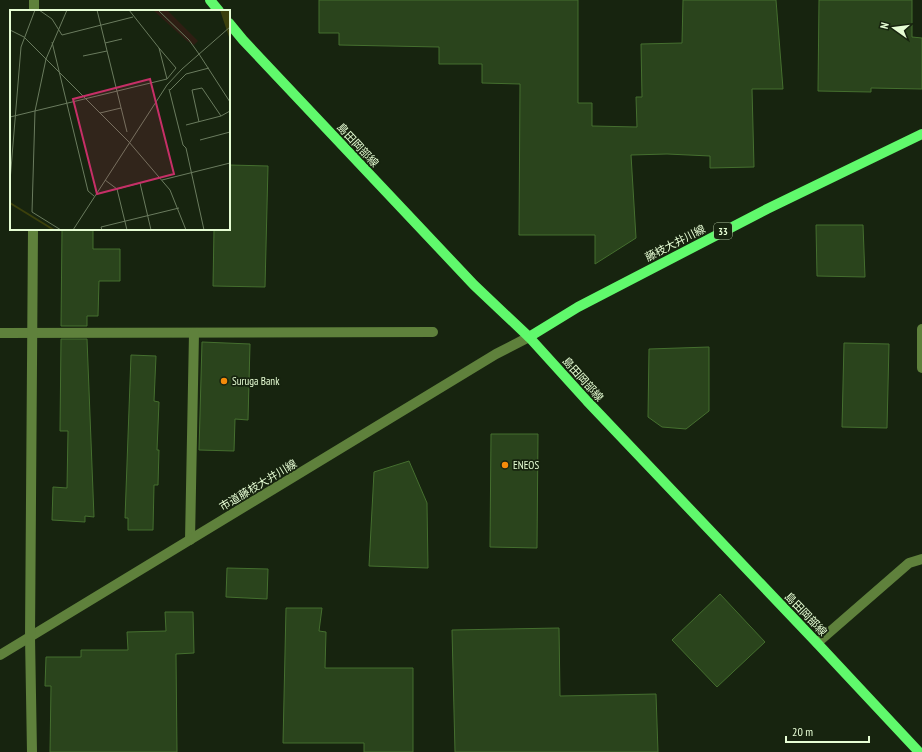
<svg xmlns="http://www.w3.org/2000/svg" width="922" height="752" font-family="'PT Sans Narrow','Noto Sans JP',sans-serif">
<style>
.building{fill:#2a441c;stroke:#456f2f}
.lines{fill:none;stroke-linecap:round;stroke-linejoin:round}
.minor{stroke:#5f813c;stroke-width:10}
.major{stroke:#60f96c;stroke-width:10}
.poi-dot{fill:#f48b0a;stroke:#17240f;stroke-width:1.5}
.labels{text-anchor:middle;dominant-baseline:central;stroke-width:3.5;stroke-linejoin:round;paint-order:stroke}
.shield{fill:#17240f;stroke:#a8bc99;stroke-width:1}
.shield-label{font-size:10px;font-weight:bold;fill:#e6fdd4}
.street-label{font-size:11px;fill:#e6fdd4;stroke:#17240f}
.poi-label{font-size:11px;fill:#e6fdd4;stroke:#17240f;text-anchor:start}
.inset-river{fill:none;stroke:#3c400c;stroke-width:2}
.inset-road{fill:none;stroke:#6a7b5e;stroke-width:1}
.view{fill:#c62f67;fill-opacity:0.15;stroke:#c62f67;stroke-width:2}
.inset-edge{fill:none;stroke:#e6fdd4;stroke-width:2}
</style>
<rect width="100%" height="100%" fill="#17240f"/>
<!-- building -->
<g class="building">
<path d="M 319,0 L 578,0 L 578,103 L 592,103 L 592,126 L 637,127 L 636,97 L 642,97 L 641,44 L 682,43 L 683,0 L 776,0 L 783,89 L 752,89 L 754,167 L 710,168 L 710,156 L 667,154 L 631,155 L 636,238 L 595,264 L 595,235 L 519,235 L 520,84 L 482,83 L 482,64 L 439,64 L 439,47 L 339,45 L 339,33 L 319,33 Z"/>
<path d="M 819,0 L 912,0 L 912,37 L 922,38 L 922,89 L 871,88 L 871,92 L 818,91 Z"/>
<path d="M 229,165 L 268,166 L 265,287 L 213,286 L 214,229 L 229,229 Z"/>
<path d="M 816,225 L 863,225 L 865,277 L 817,276 Z"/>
<path d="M 62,229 L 93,229 L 93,249 L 120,249 L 120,281 L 99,281 L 98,316 L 87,316 L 87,326 L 61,326 Z"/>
<path d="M 61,339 L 87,339 L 94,517 L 85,516 L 85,522 L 52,520 L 53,487 L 67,488 L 68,431 L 60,431 Z"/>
<path d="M 202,342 L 250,344 L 248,420 L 235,419 L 234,451 L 199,450 Z"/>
<path d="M 844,343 L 889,344 L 887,428 L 842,427 Z"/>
<path d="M 709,347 L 709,411 L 686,429 L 662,427 L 648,417 L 649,349 Z"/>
<path d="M 131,355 L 156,356 L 154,401 L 159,402 L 157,450 L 159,450 L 158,485 L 154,485 L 153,530 L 128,530 L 128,518 L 125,518 Z"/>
<path d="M 491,434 L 538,434 L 537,548 L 490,547 Z"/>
<path d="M 409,461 L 427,503 L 428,568 L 369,566 L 374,472 Z"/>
<path d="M 227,568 L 268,569 L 267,599 L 226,597 Z"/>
<path d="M 720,594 L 765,642 L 717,687 L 672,640 Z"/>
<path d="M 286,608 L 322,608 L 319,631 L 326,632 L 325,668 L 413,668 L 413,752 L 364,752 L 364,743 L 283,743 Z"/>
<path d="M 165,612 L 193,612 L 194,653 L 176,654 L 177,752 L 50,752 L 51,686 L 45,686 L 46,657 L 81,657 L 81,650 L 128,650 L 127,632 L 166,631 Z"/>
<path d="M 559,628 L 560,696 L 656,694 L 658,752 L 455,752 L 452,630 Z"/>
</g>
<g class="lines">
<!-- minor -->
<g class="minor">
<path d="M 34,11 L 34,0"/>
<path d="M 922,329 L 922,368"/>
<path d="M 0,333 L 433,332"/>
<path d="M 190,540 L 194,333"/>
<path d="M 817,643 L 909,563 L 922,559"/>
<path d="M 0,655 L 496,354 L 529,337"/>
<path d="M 32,752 L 30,637 L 33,229"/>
</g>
<!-- major -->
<g class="major">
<path d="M 210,0 L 219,11"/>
<path d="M 229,23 L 243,40 L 474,285 L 529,337 L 587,401 L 817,643 L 919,752"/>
<path d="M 529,337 L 578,307 L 767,209 L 922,134"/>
</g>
</g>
<!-- markers -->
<g class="poi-dot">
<circle cx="224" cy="381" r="4"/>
<circle cx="505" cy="465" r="4"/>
</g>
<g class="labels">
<!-- shield labels -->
<rect class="shield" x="714" y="223" width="18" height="16" rx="3"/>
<g class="shield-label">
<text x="723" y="231">33</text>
</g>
<!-- street labels -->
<g class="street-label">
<text transform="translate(358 145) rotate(47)">島田岡部線</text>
<text transform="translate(675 243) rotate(-27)">藤枝大井川線</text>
<text transform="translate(583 379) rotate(48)">島田岡部線</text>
<text transform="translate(258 485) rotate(-31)">市道藤枝大井川線</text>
<text transform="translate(806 614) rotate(46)">島田岡部線</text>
</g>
<!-- poi labels -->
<g class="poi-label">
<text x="232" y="381">Suruga Bank</text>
<text x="513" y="465">ENEOS</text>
</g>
</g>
<!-- overview -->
<g transform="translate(10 10)">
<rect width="220" height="220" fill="#17240f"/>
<path d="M 143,0 L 157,0 L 188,31 L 184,35 L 177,31 Z" fill="#2e1e13"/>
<path d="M 210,0 L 220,0 L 220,30 Z" fill="#3c400c"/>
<path class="inset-river" d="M 0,193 L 44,220"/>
<path class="inset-road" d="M 29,0 L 42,9 L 52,25 L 123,7M 87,0 L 117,122M 119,0 L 149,38 L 157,69M 148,0 L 179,30 L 189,44M 0,20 L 14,27 L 119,132M 42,32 L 78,181 L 84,186M 95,33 L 112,29M 189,44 L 220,92M 73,46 L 97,41M 159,79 L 173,135 L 176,138 L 194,220M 160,80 L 176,64 L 199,58M 90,103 L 111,98M 0,107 L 157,69 L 166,58 L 149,38M 189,112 L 182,80 L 192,78 L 211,106M 176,115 L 211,106 L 220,101M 190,130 L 220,122M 119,132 L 160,180 L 176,220M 95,170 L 107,179 L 117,220M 152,170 L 220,153M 0,171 L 11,37 L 25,0M 107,179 L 130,173 L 141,220M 51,220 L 22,202 L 25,101 L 36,49 L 57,0M 63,220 L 157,75 L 172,59 L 220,17M 92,220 L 91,217 L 169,198"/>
<path class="view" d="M 140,69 L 164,164 L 87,184 L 63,89 Z"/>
<rect width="220" height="220" class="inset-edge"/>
</g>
<!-- north arrow -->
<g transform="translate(894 28) rotate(284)" stroke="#17240f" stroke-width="3" paint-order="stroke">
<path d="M0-3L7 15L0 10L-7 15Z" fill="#e6fdd4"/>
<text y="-6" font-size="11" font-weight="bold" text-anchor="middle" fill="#e6fdd4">N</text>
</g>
<!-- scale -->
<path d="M786 736v6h83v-6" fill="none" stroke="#e6fdd4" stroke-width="2"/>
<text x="792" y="736" font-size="12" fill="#e6fdd4" stroke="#17240f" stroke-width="3" paint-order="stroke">20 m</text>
</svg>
